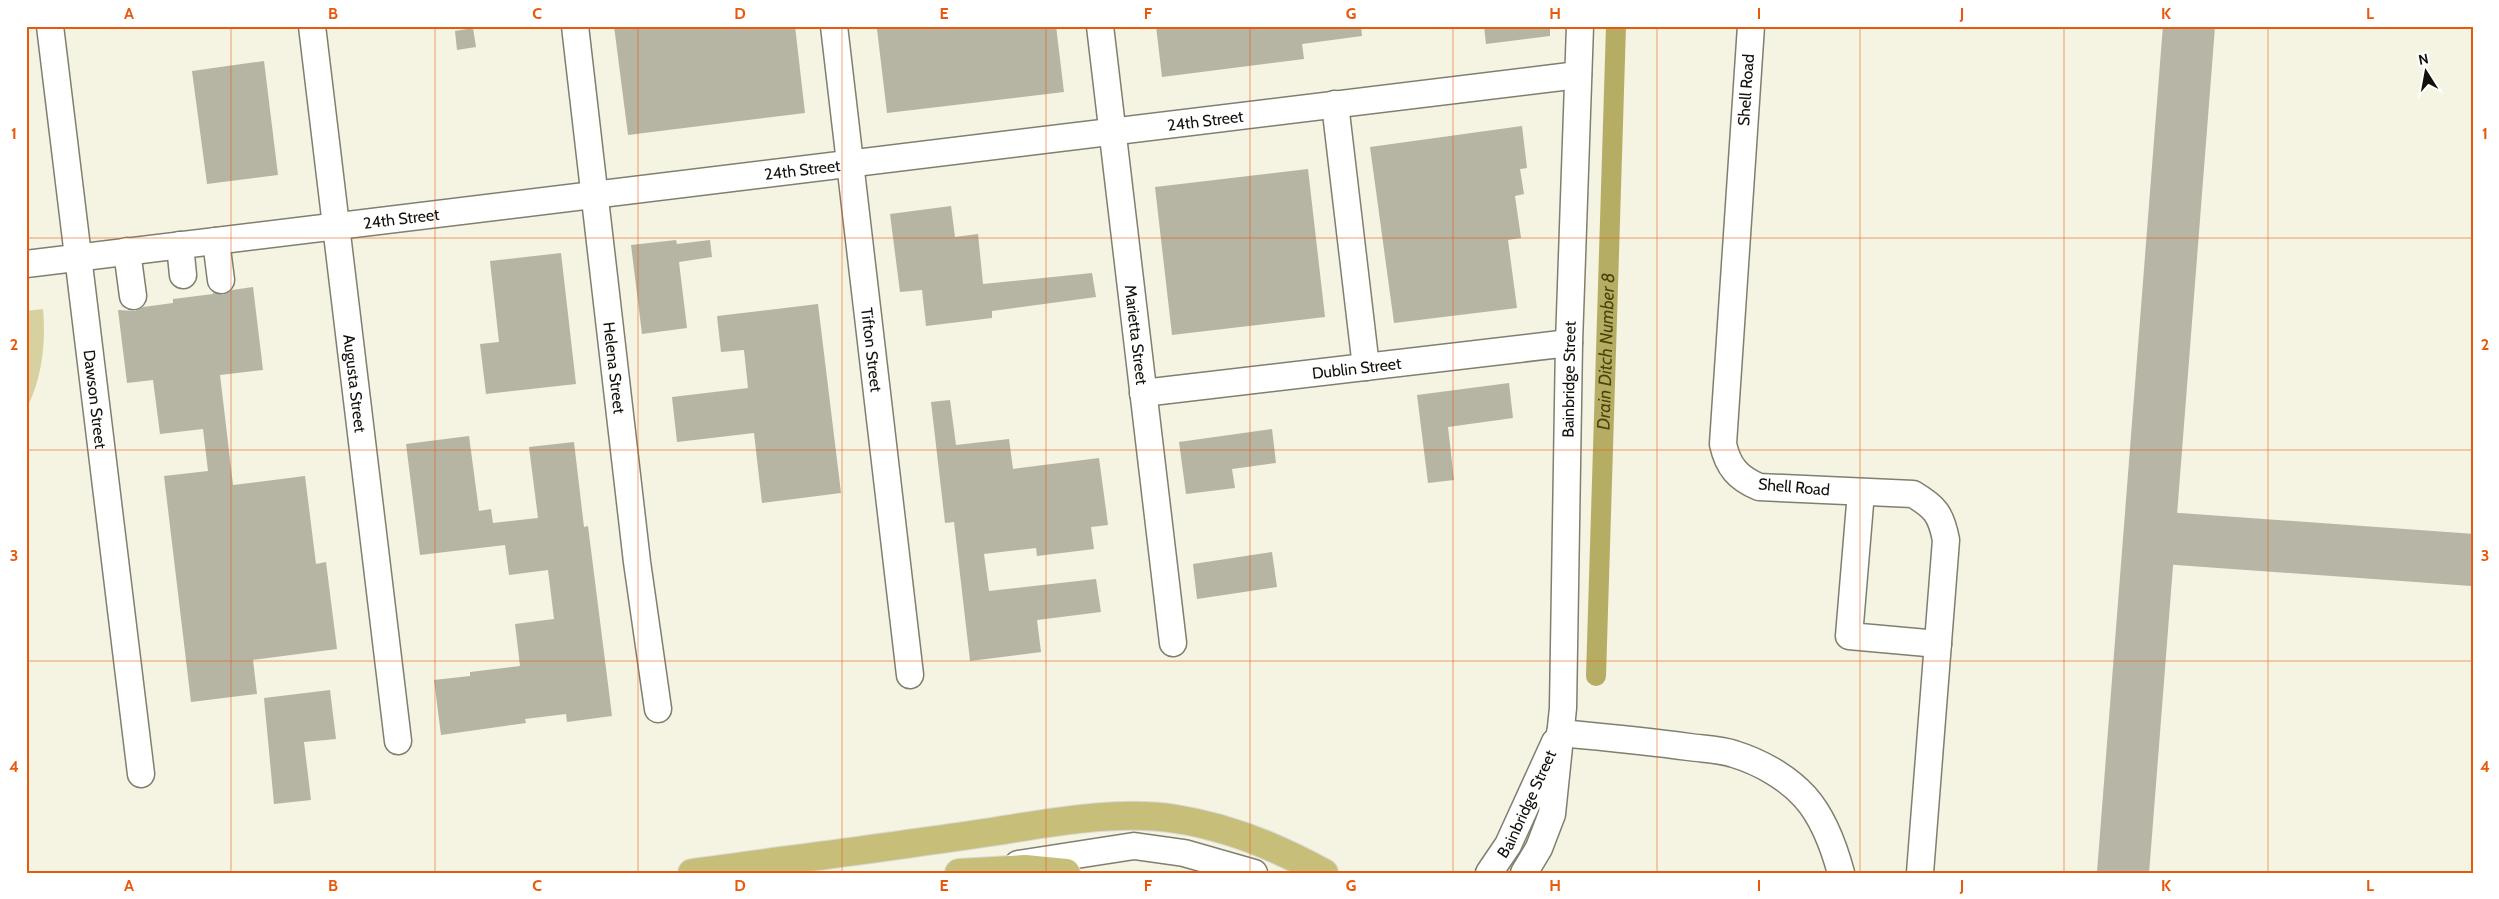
<svg xmlns="http://www.w3.org/2000/svg" width="2499" height="899" font-family="Cabin,sans-serif">
<style>
.green{fill:#d6d19e}
.lines{fill:none;stroke-linecap:round;stroke-linejoin:round}
.canal{stroke:#b6ad64;stroke-width:20}
.taxiway{stroke:#b7b5a6;stroke-width:52}
.building{fill:#b6b4a3}
.minor-casing{stroke:#807f6f;stroke-width:29}
.major-casing{stroke:#d9d9d8;stroke-width:30}
.minor{stroke:#fff;stroke-width:26}
.major{stroke:#c7bf79;stroke-width:28}
.grid{fill:none;stroke:#e8590c;stroke-width:1;stroke-opacity:0.55}
.labels{text-anchor:middle;dominant-baseline:central;stroke-width:5;stroke-linejoin:round;paint-order:stroke}
.street-label{font-size:16px;fill:#12110b;stroke:#fff}
.water-label{font-size:18px;font-style:italic;fill:#4a4408;stroke:#fff}
.neatline{fill:none;stroke:#e8590c;stroke-width:2}
.grid-label{font-size:16px;text-anchor:middle;font-weight:bold;fill:#e8590c}
</style>
<rect width="100%" height="100%" fill="#f5f3e1"/>
<!-- green -->
<path class="green" d="M 43,309 C 46,342 42,380 26,409 L 26,311 Z"/>
<g class="lines">
<!-- canal -->
<path class="canal" id="s1" d="M 1596,676 L 1616,26"/>
<!-- taxiway -->
<g class="taxiway">
<path d="M 2150,537 L 2473,560"/>
<path d="M 2123,873 L 2189,26"/>
</g>
</g>
<!-- building -->
<g class="building">
<path d="M 614,26 L 795,26 L 805,113 L 628,135 Z"/>
<path d="M 902,26 L 1056,26 L 1064,92 L 887,113 L 877,29 Z"/>
<path d="M 1156,26 L 1361,26 L 1362,36 L 1302,44 L 1304,59 L 1162,77 Z"/>
<path d="M 1484,26 L 1550,26 L 1550,36 L 1486,44 Z"/>
<path d="M 473,28 L 476,47 L 457,50 L 455,31 Z"/>
<path d="M 264,61 L 278,175 L 207,184 L 192,71 Z"/>
<path d="M 1522,126 L 1527,168 L 1520,169 L 1524,194 L 1515,196 L 1521,238 L 1508,240 L 1517,308 L 1394,323 L 1370,147 Z"/>
<path d="M 1308,169 L 1325,317 L 1172,335 L 1155,187 Z"/>
<path d="M 951,206 L 955,237 L 978,234 L 983,284 L 1092,273 L 1096,297 L 992,311 L 992,318 L 926,326 L 922,290 L 900,292 L 890,214 Z"/>
<path d="M 676,240 L 677,244 L 710,240 L 712,257 L 679,262 L 687,328 L 642,334 L 631,245 Z"/>
<path d="M 561,253 L 576,384 L 486,394 L 480,344 L 499,342 L 490,261 Z"/>
<path d="M 253,287 L 263,370 L 220,375 L 233,485 L 305,476 L 316,564 L 326,562 L 337,649 L 253,660 L 257,694 L 191,702 L 164,476 L 208,471 L 203,429 L 160,434 L 153,380 L 127,383 L 118,310 L 135,311 L 143,307 L 173,303 L 173,299 L 213,294 L 213,292 L 223,295 L 232,290 Z"/>
<path d="M 818,304 L 841,493 L 762,503 L 754,433 L 677,442 L 672,397 L 748,388 L 744,350 L 721,352 L 717,316 Z"/>
<path d="M 1509,383 L 1513,418 L 1448,427 L 1454,480 L 1428,483 L 1417,395 Z"/>
<path d="M 950,400 L 956,445 L 1009,439 L 1013,469 L 1099,458 L 1108,525 L 1091,527 L 1094,549 L 1037,556 L 1036,548 L 984,554 L 989,591 L 1096,579 L 1101,612 L 1037,620 L 1041,652 L 970,661 L 954,522 L 945,523 L 931,402 Z"/>
<path d="M 1272,429 L 1276,463 L 1232,469 L 1235,488 L 1186,494 L 1179,442 Z"/>
<path d="M 469,436 L 479,511 L 491,509 L 493,523 L 538,518 L 529,447 L 574,442 L 584,527 L 588,526 L 612,716 L 567,722 L 566,714 L 525,719 L 526,723 L 441,735 L 434,680 L 470,676 L 470,672 L 520,666 L 515,624 L 554,619 L 548,570 L 509,575 L 505,545 L 420,555 L 406,444 Z"/>
<path d="M 1272,552 L 1277,587 L 1197,599 L 1193,564 Z"/>
<path d="M 330,690 L 336,739 L 304,742 L 311,800 L 274,804 L 264,698 Z"/>
</g>
<g class="lines">
<!-- minor casing -->
<g class="minor-casing">
<g id="minor">
<path id="s2" d="M 50,26 L 141,774"/>
<path id="s3" d="M 312,26 L 398,741"/>
<path id="s4" d="M 575,26 L 637,562 L 658,709"/>
<path id="s5" d="M 834,26 L 910,675"/>
<path id="s6" d="M 1100,26 L 1173,643"/>
<path d="M 1751,26 L 1723,444 C 1728,467 1738,478 1759,487 L 1913,494 C 1935,507 1941,514 1946,540 L 1920,873"/>
<path d="M 1335,104 L 1366,367"/>
<path d="M 216,241 L 221,280"/>
<path d="M 180,245 L 183,275"/>
<path d="M 127,251 L 133,296"/>
<path id="s7" d="M 26,264 L 1578,75"/>
<path id="s8" d="M 1143,393 L 1569,343"/>
<path d="M 1861,492 L 1849,636 L 1938,644"/>
<path d="M 1560,733 C 1603,737 1646,741 1689,747 C 1703,749 1720,749 1734,754 C 1760,762 1787,777 1805,797 C 1823,817 1834,847 1841,873"/>
<path d="M 1018,864 L 1134,846 L 1184,853 L 1254,873"/>
<path id="s9" d="M 1489,873 L 1508,845 L 1555,742"/>
<path id="s10" d="M 1524,873 L 1539,848 L 1552,814 L 1563,708 L 1569,343 L 1580,26"/>
</g>
</g>
<!-- major casing -->
<g class="major-casing">
<g id="major">
<path d="M 692,873 C 787,860 882,848 977,834 C 1041,825 1111,809 1176,819 C 1229,827 1277,847 1324,873"/>
<path d="M 959,873 L 1025,869 L 1066,873"/>
</g>
</g>
<!-- minor -->
<use href="#minor" class="minor"/>
<!-- major -->
<use href="#major" class="major"/>
</g>
<!-- grid -->
<path class="grid" d="M 231,26 L 231,873M 435,26 L 435,873M 638,26 L 638,873M 842,26 L 842,873M 1046,26 L 1046,873M 1250,26 L 1250,873M 1453,26 L 1453,873M 1657,26 L 1657,873M 1860,26 L 1860,873M 2064,26 L 2064,873M 2268,26 L 2268,873M 26,238 L 2473,238M 26,450 L 2473,450M 26,661 L 2473,661"/>
<g class="labels">
<!-- street labels -->
<g class="street-label">
<text transform="translate(1746 90) rotate(-86)">Shell Road</text>
<text stroke="none"><textPath href="#s7" startOffset="1188">24th Street</textPath></text>
<text stroke="none"><textPath href="#s7" startOffset="782">24th Street</textPath></text>
<text stroke="none"><textPath href="#s7" startOffset="378">24th Street</textPath></text>
<text stroke="none"><textPath href="#s6" startOffset="311">Marietta Street</textPath></text>
<text stroke="none"><textPath href="#s5" startOffset="326">Tifton Street</textPath></text>
<text stroke="none"><textPath href="#s4" startOffset="344">Helena Street</textPath></text>
<text stroke="none"><textPath href="#s8" startOffset="215">Dublin Street</textPath></text>
<text stroke="none"><textPath href="#s10" startOffset="501">Bainbridge Street</textPath></text>
<text stroke="none"><textPath href="#s3" startOffset="360">Augusta Street</textPath></text>
<text stroke="none"><textPath href="#s2" startOffset="376">Dawson Street</textPath></text>
<text transform="translate(1794 487) rotate(5)">Shell Road</text>
<text stroke="none"><textPath href="#s9" startOffset="79">Bainbridge Street</textPath></text>
</g>
<!-- water labels -->
<g class="water-label">
<text stroke="none"><textPath href="#s1" startOffset="325">Drain Ditch Number 8</textPath></text>
</g>
</g>
<!-- border -->
<rect width="2499" height="899" fill="none" stroke="#ffffff" stroke-width="55"/>
<!-- north arrow -->
<g transform="translate(2426 72) rotate(349)" stroke="#ffffff" stroke-width="4" paint-order="stroke">
<path d="M0-4L9 19L0 12L-9 19Z" fill="#12110b"/>
<text y="-8" font-size="14" font-weight="bold" text-anchor="middle" fill="#12110b">N</text>
</g>
<rect x="28" y="28" width="2444" height="844" class="neatline"/>
<g class="grid-label">
<text x="129" y="19">A</text>
<text x="333" y="19">B</text>
<text x="537" y="19">C</text>
<text x="740" y="19">D</text>
<text x="944" y="19">E</text>
<text x="1148" y="19">F</text>
<text x="1351" y="19">G</text>
<text x="1555" y="19">H</text>
<text x="1759" y="19">I</text>
<text x="1962" y="19">J</text>
<text x="2166" y="19">K</text>
<text x="2370" y="19">L</text>
<text x="14" y="139">1</text>
<text x="2485" y="139">1</text>
<text x="14" y="350">2</text>
<text x="2485" y="350">2</text>
<text x="14" y="561">3</text>
<text x="2485" y="561">3</text>
<text x="14" y="772">4</text>
<text x="2485" y="772">4</text>
<text x="129" y="891">A</text>
<text x="333" y="891">B</text>
<text x="537" y="891">C</text>
<text x="740" y="891">D</text>
<text x="944" y="891">E</text>
<text x="1148" y="891">F</text>
<text x="1351" y="891">G</text>
<text x="1555" y="891">H</text>
<text x="1759" y="891">I</text>
<text x="1962" y="891">J</text>
<text x="2166" y="891">K</text>
<text x="2370" y="891">L</text>
</g>
</svg>
